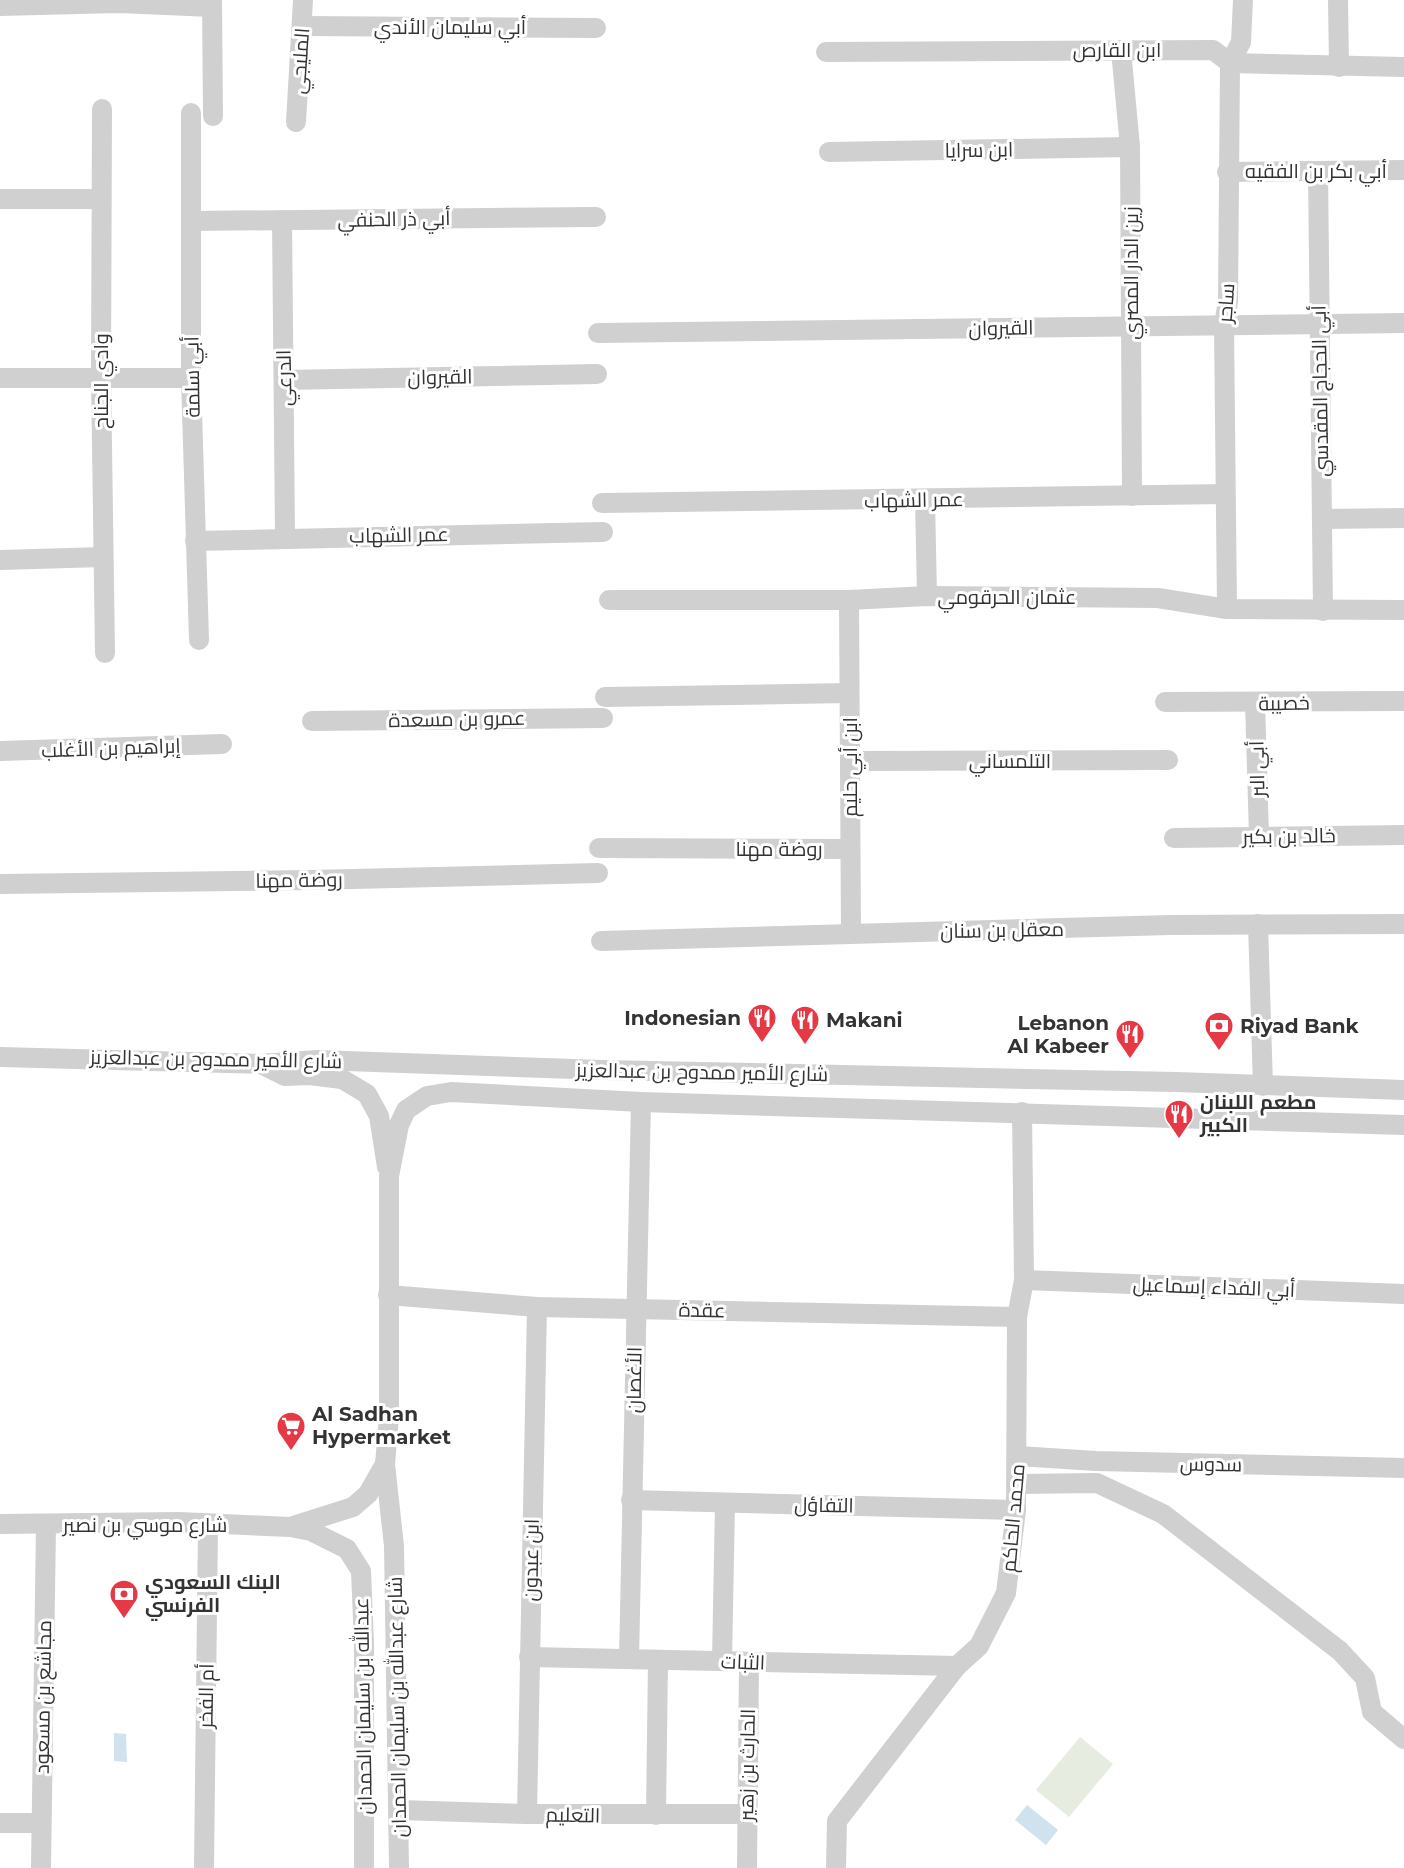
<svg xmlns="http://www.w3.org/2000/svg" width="1404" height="1868" font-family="Montserrat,Cairo,sans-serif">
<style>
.green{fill:#e6ecdf}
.water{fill:#cfe2ee}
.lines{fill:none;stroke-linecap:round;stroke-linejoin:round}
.minor{stroke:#d0d0d0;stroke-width:20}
.labels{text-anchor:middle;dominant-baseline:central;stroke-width:6;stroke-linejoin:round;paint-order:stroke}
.street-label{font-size:20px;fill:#333;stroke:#fff}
.poi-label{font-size:20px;font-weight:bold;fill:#333;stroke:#fff;text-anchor:start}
</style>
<rect width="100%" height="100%" fill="#fff"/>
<!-- green -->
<path class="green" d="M 1080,1737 L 1113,1764 L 1069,1817 L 1036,1790 Z"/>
<!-- water -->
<g class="water">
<path d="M 114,1733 L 126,1734 L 127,1762 L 114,1761 Z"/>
<path d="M 1027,1805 L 1058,1830 L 1046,1845 L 1015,1820 Z"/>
</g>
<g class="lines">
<!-- minor -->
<g class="minor">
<path d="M 212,0 L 213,116"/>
<path d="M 1338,0 L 1339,67"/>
<path d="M 0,6 L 119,3 L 212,7"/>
<path d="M 304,26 L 596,28"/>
<path d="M 1121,50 L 1130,147 L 1132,496"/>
<path d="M 826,52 L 1213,50 L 1230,63 L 1404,67"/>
<path d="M 102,109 L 101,377 L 105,653"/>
<path d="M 191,113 L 191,378 L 199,640"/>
<path d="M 296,122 L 303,0"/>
<path d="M 829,152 L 1130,147"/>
<path d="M 1318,171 L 1323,611"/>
<path d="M 1227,172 L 1404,170"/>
<path d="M 0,199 L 101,199"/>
<path d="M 282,220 L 285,537"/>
<path d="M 191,221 L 596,217"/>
<path d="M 598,333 L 1404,323"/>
<path d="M 0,378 L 191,378"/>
<path d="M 284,380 L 597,374"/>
<path d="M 925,500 L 927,596"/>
<path d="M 602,503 L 1225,494"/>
<path d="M 1322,519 L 1404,518"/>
<path d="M 195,541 L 603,532"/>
<path d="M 0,560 L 103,557"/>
<path d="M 609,600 L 849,600 L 927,596 L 1158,598 L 1227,609 L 1404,610"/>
<path d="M 849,600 L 851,933"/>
<path d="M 1227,609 L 1224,325 L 1228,301 L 1230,63 L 1241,42 L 1243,0"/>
<path d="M 605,697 L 849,693"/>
<path d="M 1165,702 L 1404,701"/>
<path d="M 1255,703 L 1259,836"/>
<path d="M 312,721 L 603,718"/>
<path d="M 0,751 L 222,744"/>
<path d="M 852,761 L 1168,760"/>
<path d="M 1174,838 L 1404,835"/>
<path d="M 599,848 L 850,849"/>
<path d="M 0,884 L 310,880 L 598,873"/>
<path d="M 1258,924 L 1263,1086"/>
<path d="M 601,941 L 1170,925 L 1404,924"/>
<path d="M 0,1057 L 261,1064 L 317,1060 L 603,1070 L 1176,1082 L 1404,1090"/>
<path d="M 261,1064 L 285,1076 L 309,1075 L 342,1079 L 367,1094 L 379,1116 L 387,1167"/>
<path d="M 1024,1280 L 1404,1294"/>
<path d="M 388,1295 L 537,1307 L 1017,1317"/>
<path d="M 1018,1456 L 1096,1461 L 1404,1468"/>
<path d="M 1018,1484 L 1097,1483 L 1163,1514 L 1340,1651 L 1365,1678 L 1372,1712 L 1404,1739"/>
<path d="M 631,1500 L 1016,1510"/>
<path d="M 0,1524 L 179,1522 L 290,1527 L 311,1531 L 347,1549 L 361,1571 L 364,1644 L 364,1868"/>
<path d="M 293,1526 L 353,1507 L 368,1494 L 385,1464"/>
<path d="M 529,1657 L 957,1666"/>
<path d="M 629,1659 L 641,1102"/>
<path d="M 722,1661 L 725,1503"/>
<path d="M 400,1810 L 527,1814 L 746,1814"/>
<path d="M 527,1814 L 537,1307"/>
<path d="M 656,1815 L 658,1660"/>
<path d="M 0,1823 L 41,1823"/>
<path d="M 41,1868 L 46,1525"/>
<path d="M 204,1868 L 208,1524"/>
<path d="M 399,1868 L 394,1546 L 385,1464 L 389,1417 L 389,1176 L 399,1125 L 406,1110 L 427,1096 L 451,1092 L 641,1102 L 1404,1125"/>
<path d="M 747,1868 L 749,1662"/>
<path d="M 836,1868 L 837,1821 L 957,1666 L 979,1646 L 1006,1593 L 1016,1510 L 1017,1317 L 1024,1280 L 1022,1112"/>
</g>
</g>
<!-- icons -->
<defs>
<g id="restaurant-pin" transform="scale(1.5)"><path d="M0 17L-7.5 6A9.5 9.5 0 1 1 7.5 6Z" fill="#e63946" stroke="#fff"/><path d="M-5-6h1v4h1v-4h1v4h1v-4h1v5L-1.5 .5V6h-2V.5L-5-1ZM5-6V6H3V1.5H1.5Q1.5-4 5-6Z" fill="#fff"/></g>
<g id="bank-pin" transform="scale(1.5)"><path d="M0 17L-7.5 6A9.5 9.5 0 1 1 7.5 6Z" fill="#e63946" stroke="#fff"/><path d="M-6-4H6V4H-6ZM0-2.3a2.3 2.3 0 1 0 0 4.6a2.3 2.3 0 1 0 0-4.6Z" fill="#fff"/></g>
<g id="supermarket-pin" transform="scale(1.5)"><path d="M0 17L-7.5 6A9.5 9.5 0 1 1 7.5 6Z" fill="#e63946" stroke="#fff"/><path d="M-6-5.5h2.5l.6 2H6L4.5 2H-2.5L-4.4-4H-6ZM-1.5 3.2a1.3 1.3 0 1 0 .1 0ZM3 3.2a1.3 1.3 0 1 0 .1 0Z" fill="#fff"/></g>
</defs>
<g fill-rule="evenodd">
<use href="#restaurant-pin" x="762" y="1018"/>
<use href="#restaurant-pin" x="805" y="1020"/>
<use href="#bank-pin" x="1219" y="1026"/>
<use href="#restaurant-pin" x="1130" y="1034"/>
<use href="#restaurant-pin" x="1179" y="1114"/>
<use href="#supermarket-pin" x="291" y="1426"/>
<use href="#bank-pin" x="124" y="1594"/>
</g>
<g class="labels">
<!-- street labels -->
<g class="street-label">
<text x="450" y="27">أبي سليمان الأندي</text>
<text x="1117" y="50">ابن القارص</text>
<text transform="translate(300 61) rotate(-86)">المليجي</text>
<text transform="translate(979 150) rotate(-1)">ابن سرايا</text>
<text x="1316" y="171">أبي بكر بن الفقيه</text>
<text transform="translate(394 219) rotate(-1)">أبي ذر الحنفي</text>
<text transform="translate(1131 273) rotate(-90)">زين الدار المصري</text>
<text transform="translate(1226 303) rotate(-86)">ساجر</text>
<text transform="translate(1001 328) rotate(-1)">القيروان</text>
<text transform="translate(192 377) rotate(-91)">أبي سلمة</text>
<text transform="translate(440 377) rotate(-1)">القيروان</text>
<text transform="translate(284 378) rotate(-91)">الدرعي</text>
<text transform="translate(101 381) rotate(-90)">وادي الجناح</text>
<text transform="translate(1320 391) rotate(-91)">أبي الحجاج المقدسي</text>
<text transform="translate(914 500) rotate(-1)">عمر الشهاب</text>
<text transform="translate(399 535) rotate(-1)">عمر الشهاب</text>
<text x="1007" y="597">عثمان الحرقومي</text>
<text transform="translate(1284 703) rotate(-1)">خصيبة</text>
<text transform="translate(457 719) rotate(-1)">عمرو بن مسعدة</text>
<text transform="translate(111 748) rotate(-2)">إبراهيم بن الأغلب</text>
<text x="1010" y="761">التلمساني</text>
<text transform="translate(850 767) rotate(-90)">ابن أبي حليم</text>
<text transform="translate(1257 769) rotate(-91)">أبي البر</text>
<text transform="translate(1289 836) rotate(-1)">خالد بن بكير</text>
<text x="779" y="849">روضة مهنا</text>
<text transform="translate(299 880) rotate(-1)">روضة مهنا</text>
<text transform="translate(1002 930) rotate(-1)">معقل بن سنان</text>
<text transform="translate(216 1059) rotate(1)">شارع الأمير ممدوح بن عبدالعزيز</text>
<text transform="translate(702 1072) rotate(1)">شارع الأمير ممدوح بن عبدالعزيز</text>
<text transform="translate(1214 1287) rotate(2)">أبي الفداء إسماعيل</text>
<text transform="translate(702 1310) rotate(1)">عقدة</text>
<text transform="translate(634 1380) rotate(-89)">الأغصان</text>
<text transform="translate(1211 1464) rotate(1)">سدوس</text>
<text transform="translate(824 1505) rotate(1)">التفاؤل</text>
<text transform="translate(1013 1518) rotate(-85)">محمد الحاكم</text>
<text x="145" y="1525">شارع موسي بن نصير</text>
<text transform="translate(531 1560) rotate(-89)">ابن عبدون</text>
<text transform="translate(743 1662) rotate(2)">الثبات</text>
<text transform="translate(206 1696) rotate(-89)">أم الفخر</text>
<text transform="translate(43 1697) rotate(-89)">مجاشع بن مسعود</text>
<text transform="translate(363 1706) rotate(-91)">عبدالله بن سليمان الحمدان</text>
<text transform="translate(397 1707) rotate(-91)">شارع عبدالله بن سليمان الحمدان</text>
<text transform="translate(747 1765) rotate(-89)">الحارث بن زهير</text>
<text transform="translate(573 1815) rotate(1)">التعليم</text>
</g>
<!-- poi labels -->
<g class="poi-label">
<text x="741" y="1018" text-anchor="end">Indonesian</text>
<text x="826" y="1020">Makani</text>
<text x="1109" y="1023" text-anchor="end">Lebanon<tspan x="1109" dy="23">Al Kabeer</tspan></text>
<text x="1240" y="1026">Riyad Bank</text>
<text x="1200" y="1102">مطعم اللبنان<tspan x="1200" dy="23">الكبير</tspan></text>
<text x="312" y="1414">Al Sadhan<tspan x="312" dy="23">Hypermarket</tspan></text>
<text x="145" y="1582">البنك السعودي<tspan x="145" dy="23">الفرنسي</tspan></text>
</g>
</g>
</svg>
